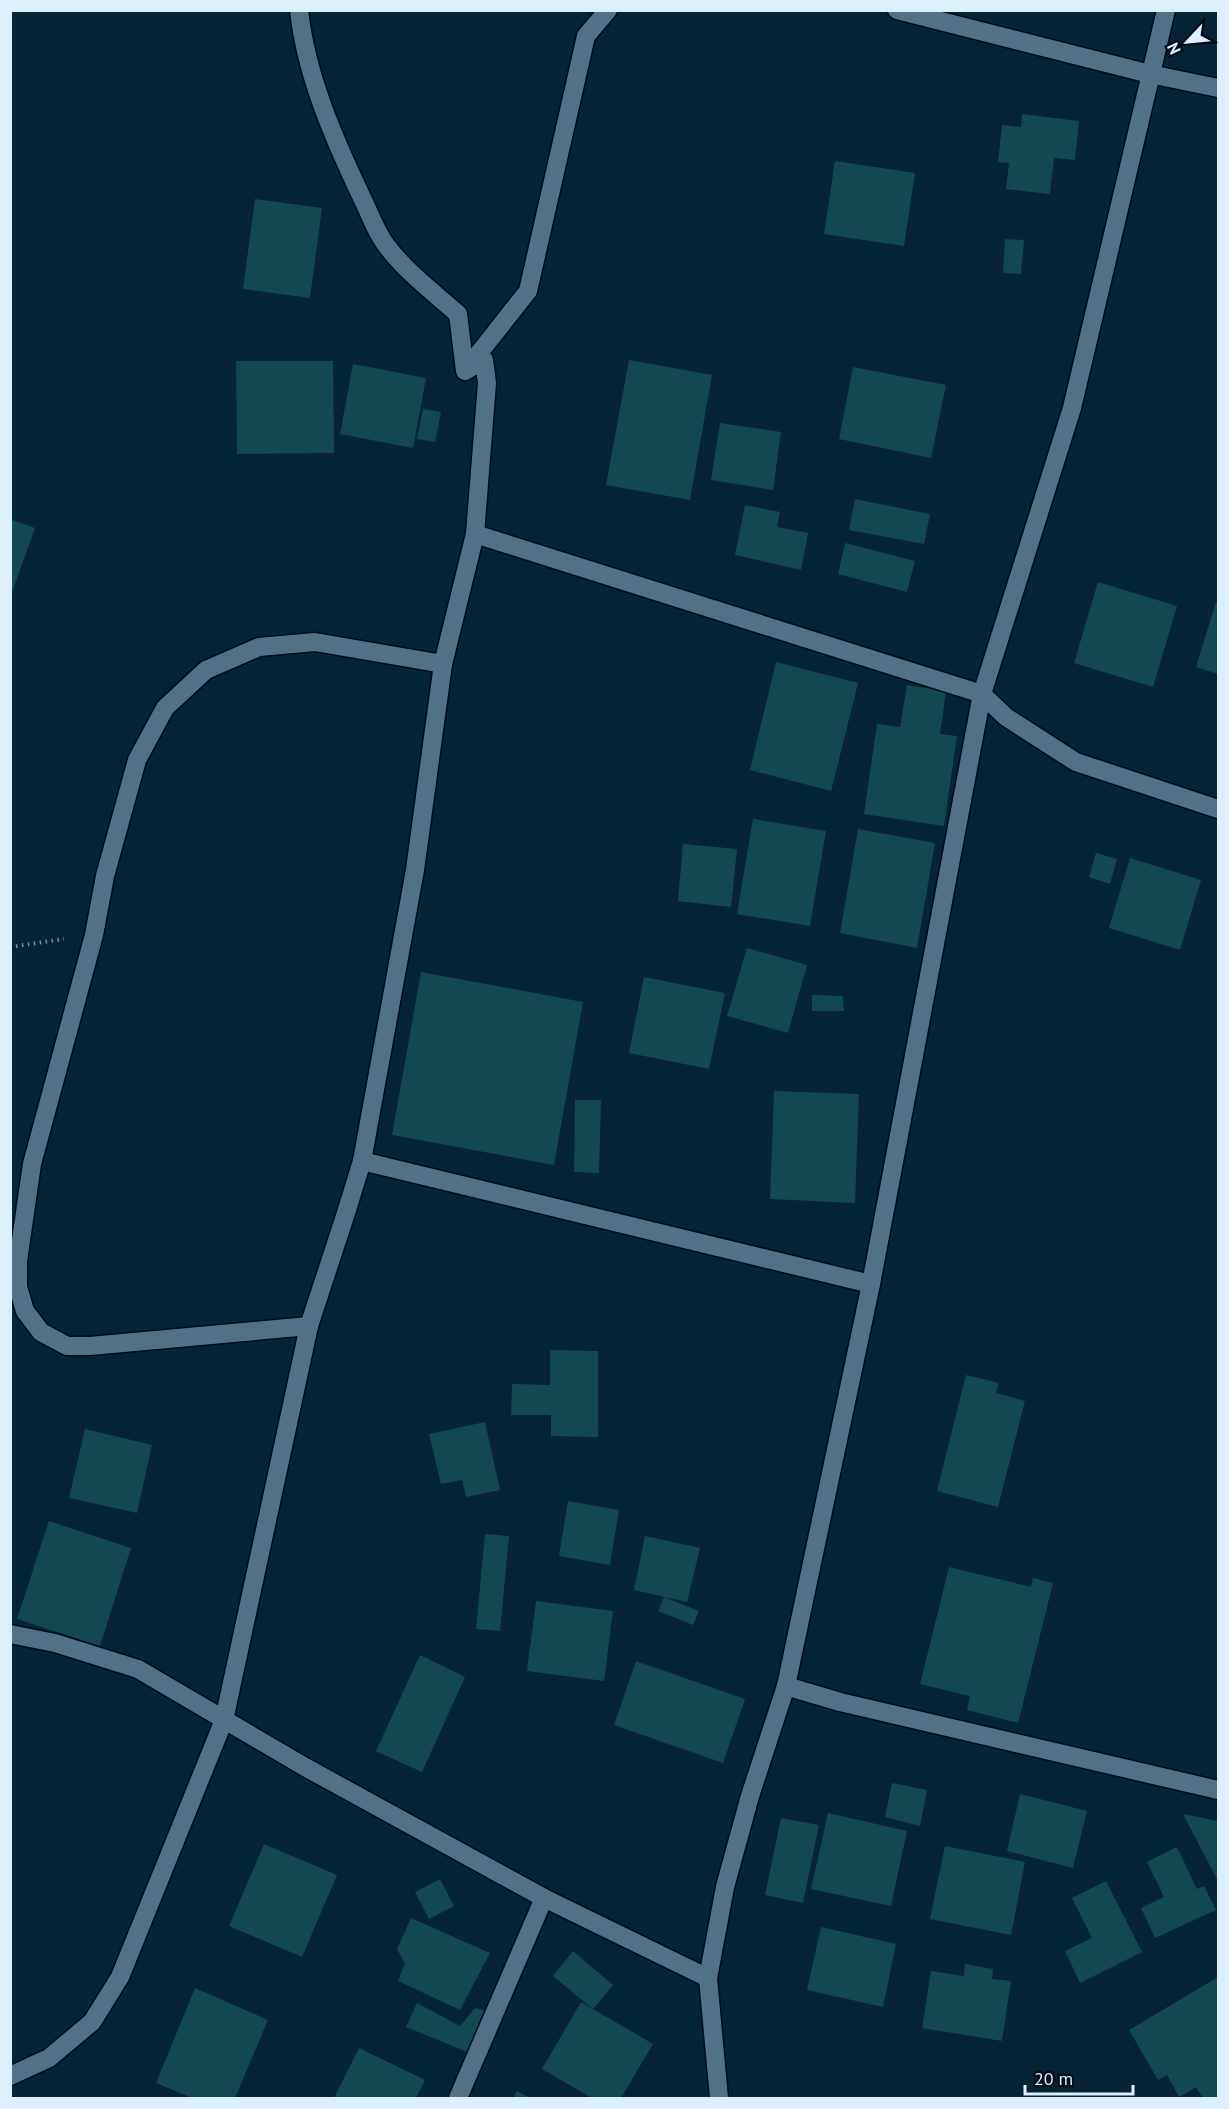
<svg xmlns="http://www.w3.org/2000/svg" width="1229" height="2109" font-family="'PT Sans',sans-serif">
<style>
.building{fill:#124950}
.lines{fill:none;stroke-linecap:round;stroke-linejoin:round}
.minor-casing{stroke:#000c19;stroke-width:21}
.path{stroke:#7a92a1;stroke-width:4;stroke-dasharray:1.5 4.5;stroke-linecap:butt}
.minor{stroke:#527187;stroke-width:18}
</style>
<rect width="100%" height="100%" fill="#052436"/>
<!-- building -->
<g class="building">
<path d="M 1022,114 L 1079,121 L 1075,160 L 1054,158 L 1050,194 L 1006,189 L 1009,163 L 998,162 L 1002,125 L 1021,127 Z"/>
<path d="M 835,161 L 915,173 L 904,246 L 824,234 Z"/>
<path d="M 255,199 L 322,208 L 310,298 L 243,289 Z"/>
<path d="M 1005,239 L 1024,240 L 1021,274 L 1003,273 Z"/>
<path d="M 629,360 L 712,375 L 690,500 L 606,485 Z"/>
<path d="M 236,361 L 333,361 L 334,453 L 237,454 Z"/>
<path d="M 353,364 L 426,378 L 413,448 L 340,434 Z"/>
<path d="M 853,367 L 946,385 L 931,458 L 839,439 Z"/>
<path d="M 423,409 L 441,412 L 435,442 L 417,439 Z"/>
<path d="M 720,423 L 781,432 L 773,490 L 711,480 Z"/>
<path d="M 855,499 L 930,514 L 924,544 L 849,530 Z"/>
<path d="M 745,505 L 780,512 L 777,527 L 808,533 L 801,570 L 735,555 Z"/>
<path d="M 10,519 L 35,528 L 11,595 L 10,595 Z"/>
<path d="M 845,543 L 915,561 L 907,592 L 838,574 Z"/>
<path d="M 1098,582 L 1177,606 L 1153,687 L 1074,663 Z"/>
<path d="M 1216,602 L 1218,603 L 1218,674 L 1196,667 Z"/>
<path d="M 776,662 L 858,683 L 831,791 L 750,770 Z"/>
<path d="M 907,685 L 946,691 L 940,734 L 957,736 L 944,826 L 864,814 L 877,724 L 900,727 Z"/>
<path d="M 753,819 L 826,831 L 810,926 L 737,914 Z"/>
<path d="M 858,829 L 935,843 L 917,948 L 840,933 Z"/>
<path d="M 683,844 L 737,849 L 731,907 L 678,901 Z"/>
<path d="M 1096,853 L 1117,859 L 1110,884 L 1089,877 Z"/>
<path d="M 1130,858 L 1201,880 L 1180,950 L 1109,928 Z"/>
<path d="M 747,948 L 807,965 L 788,1033 L 727,1016 Z"/>
<path d="M 421,972 L 583,1002 L 554,1165 L 392,1135 Z"/>
<path d="M 644,977 L 725,993 L 709,1069 L 629,1053 Z"/>
<path d="M 812,995 L 843,996 L 844,1011 L 812,1011 Z"/>
<path d="M 774,1091 L 859,1094 L 855,1203 L 770,1199 Z"/>
<path d="M 575,1100 L 601,1100 L 599,1173 L 574,1172 Z"/>
<path d="M 550,1350 L 598,1351 L 598,1437 L 551,1436 L 551,1415 L 511,1415 L 512,1384 L 550,1385 Z"/>
<path d="M 966,1375 L 999,1383 L 996,1393 L 1025,1401 L 998,1507 L 937,1491 Z"/>
<path d="M 485,1422 L 500,1490 L 466,1497 L 462,1480 L 441,1484 L 429,1434 Z"/>
<path d="M 85,1429 L 152,1445 L 137,1513 L 69,1498 Z"/>
<path d="M 568,1501 L 619,1510 L 610,1565 L 559,1556 Z"/>
<path d="M 49,1521 L 131,1548 L 100,1646 L 17,1619 Z"/>
<path d="M 485,1534 L 509,1536 L 500,1631 L 476,1629 Z"/>
<path d="M 645,1536 L 700,1548 L 687,1602 L 634,1590 Z"/>
<path d="M 949,1567 L 1031,1587 L 1033,1578 L 1053,1583 L 1018,1723 L 967,1710 L 970,1696 L 920,1684 Z"/>
<path d="M 664,1597 L 699,1611 L 693,1625 L 658,1611 Z"/>
<path d="M 536,1601 L 613,1611 L 604,1681 L 527,1671 Z"/>
<path d="M 420,1655 L 465,1677 L 422,1772 L 376,1751 Z"/>
<path d="M 636,1661 L 745,1699 L 723,1763 L 614,1725 Z"/>
<path d="M 892,1783 L 927,1790 L 920,1826 L 885,1817 Z"/>
<path d="M 1020,1794 L 1087,1811 L 1073,1868 L 1007,1851 Z"/>
<path d="M 828,1813 L 907,1831 L 891,1906 L 811,1889 Z"/>
<path d="M 1183,1814 L 1218,1821 L 1218,1881 Z"/>
<path d="M 781,1818 L 819,1825 L 803,1903 L 765,1895 Z"/>
<path d="M 264,1844 L 337,1875 L 302,1957 L 229,1926 Z"/>
<path d="M 945,1846 L 1025,1862 L 1011,1935 L 930,1919 Z"/>
<path d="M 1177,1847 L 1197,1889 L 1204,1886 L 1216,1910 L 1155,1938 L 1141,1908 L 1164,1897 L 1147,1862 Z"/>
<path d="M 440,1879 L 454,1906 L 429,1919 L 415,1892 Z"/>
<path d="M 1106,1881 L 1142,1952 L 1080,1983 L 1065,1951 L 1092,1938 L 1072,1898 Z"/>
<path d="M 411,1918 L 490,1953 L 460,2010 L 398,1981 L 405,1963 L 397,1949 Z"/>
<path d="M 821,1927 L 896,1944 L 883,2007 L 807,1990 Z"/>
<path d="M 573,1951 L 613,1985 L 593,2009 L 553,1976 Z"/>
<path d="M 965,1964 L 993,1969 L 992,1979 L 1011,1981 L 1002,2041 L 922,2028 L 931,1971 L 964,1976 Z"/>
<path d="M 1218,1977 L 1218,2098 L 1203,2098 L 1196,2087 L 1179,2097 L 1167,2075 L 1158,2080 L 1129,2030 Z"/>
<path d="M 195,1988 L 268,2020 L 235,2098 L 192,2098 L 156,2083 Z"/>
<path d="M 581,2002 L 653,2044 L 621,2098 L 592,2098 L 542,2069 Z"/>
<path d="M 417,2003 L 460,2026 L 475,2008 L 487,2011 L 470,2053 L 406,2027 Z"/>
<path d="M 359,2048 L 425,2080 L 416,2098 L 334,2098 Z"/>
<path d="M 517,2091 L 530,2098 L 513,2098 Z"/>
</g>
<g class="lines">
<!-- minor casing -->
<g class="minor-casing">
<g id="minor">
<path d="M 897,10 L 1150,74 L 1218,88"/>
<path d="M 1166,10 L 1072,408 L 982,694 L 1006,717 L 1076,762 L 1218,809"/>
<path d="M 468,367 L 528,291 L 586,36 L 608,10"/>
<path d="M 475,534 L 982,694 L 871,1284 L 786,1686"/>
<path d="M 362,1161 L 871,1284"/>
<path d="M 309,1326 L 90,1346 L 67,1346 L 41,1332 L 25,1311 L 18,1287 L 18,1261 L 32,1164 L 94,935 L 105,876 L 137,760 L 165,708 L 206,670 L 259,647 L 315,642 L 443,664"/>
<path d="M 10,1634 L 55,1643 L 138,1669 L 305,1767 L 544,1898 L 708,1978"/>
<path d="M 10,2076 L 49,2058 L 92,2022 L 120,1977 L 224,1720 L 309,1326 L 346,1213 L 362,1161 L 415,870 L 443,664 L 475,534 L 487,383 L 484,360 L 465,371 L 458,314 C 433,292 406,272 386,245 C 376,232 370,214 363,200 C 335,141 306,76 299,10"/>
<path d="M 458,2098 L 544,1898"/>
<path d="M 719,2098 L 708,1978 L 725,1887 L 750,1796 L 786,1686 L 840,1702 L 1218,1790"/>
</g>
</g>
<!-- path -->
<path class="path" d="M 10,947 L 64,939"/>
<!-- minor -->
<use href="#minor" class="minor"/>
</g>
<!-- border -->
<rect width="1229" height="2109" fill="none" stroke="#ddeffb" stroke-width="24"/>
<!-- north arrow -->
<g transform="translate(1187 42) rotate(244)" stroke="#020c14" stroke-width="4.5" paint-order="stroke">
<path d="M0-4.5L10 22L0 15L-10 22Z" fill="#ddeffb"/>
<text y="-9" font-size="16" font-weight="bold" text-anchor="middle" fill="#ddeffb">N</text>
</g>
<!-- scale -->
<path d="M1025 2085v9h108v-9" fill="none" stroke="#ddeffb" stroke-width="3"/>
<text x="1034" y="2085" font-size="18" fill="#ddeffb" stroke="#020c14" stroke-width="4.5" paint-order="stroke">20 m</text>
</svg>
